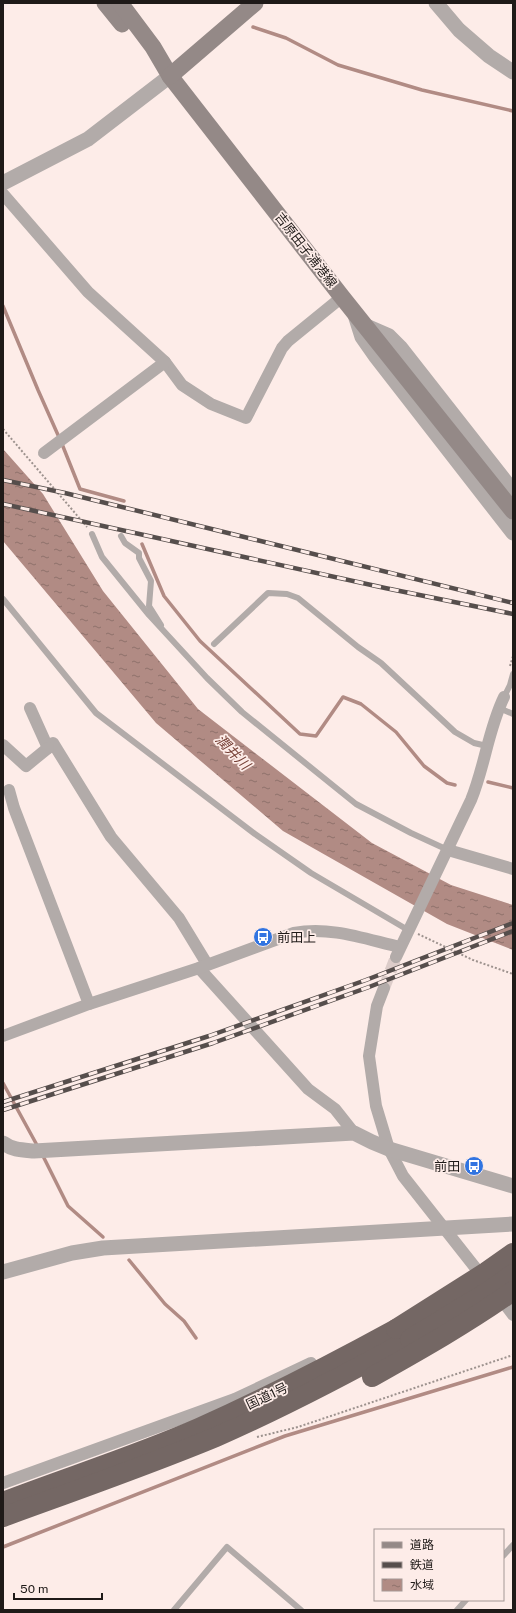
<svg xmlns="http://www.w3.org/2000/svg" width="516" height="1613" font-family="'Public Sans','Noto Sans JP',sans-serif">
<style>
.water{fill:url(#water-ripples)}
.lines{fill:none;stroke-linecap:round;stroke-linejoin:round}
.stream{stroke:#b18b84;stroke-width:3.5}
.minor-tunnel{stroke:#dcccc9;stroke-width:12;stroke-dasharray:12 6;stroke-linecap:butt}
.path{stroke:#9d928e;stroke-width:2;stroke-dasharray:2 2;stroke-linecap:butt}
.service{stroke:#b2aba9;stroke-width:6}
.minor{stroke:#b2aba9;stroke-width:12}
.tertiary{stroke:#b2aba9;stroke-width:15}
.secondary{stroke:#948987;stroke-width:17}
.trunk{stroke:#746764;stroke-width:20}
.rail-casing{stroke:#564e4c;stroke-width:4.5}
.rail{stroke:#fdece8;stroke-width:3;stroke-dasharray:9;stroke-linecap:butt}
.trunk-bridge{stroke:#746764;stroke-width:20}
.labels{text-anchor:middle;dominant-baseline:central;stroke-width:3.5;stroke-linejoin:round;paint-order:stroke}
.street-label{font-size:13px;fill:#1f1a18;stroke:#fdece8}
.poi-label{font-size:13px;fill:#1f1a18;stroke:#fdece8;text-anchor:start}
.water-label{font-size:14px;font-style:italic;fill:#764036;stroke:#fdece8}
</style>
<defs>
<pattern id="water-ripples" width="26" height="14" patternUnits="userSpaceOnUse"><rect width="26" height="14" fill="#b18b84"/><path d="M2 4q2-2 4 0t4 0M15 11q2-2 4 0t4 0" fill="none" stroke="#8f716b"/></pattern>
</defs>
<rect width="100%" height="100%" fill="#fdece8"/>
<!-- water -->
<path class="water" d="M 3,449 L 43,494 L 103,591 L 198,709 L 372,843 L 451,885 L 513,905 L 513,950 L 447,924 L 283,831 L 156,723 L 3,541 Z"/>
<g class="lines">
<!-- stream -->
<g class="stream">
<path d="M 253,27 L 286,38 L 338,65 L 422,90 L 513,111"/>
<path d="M 3,306 L 38,390 L 58,435"/>
<path d="M 62,444 L 80,489 L 124,501"/>
<path d="M 142,544 L 164,596 L 200,641 L 300,734 L 316,736 L 343,697 L 361,704 L 396,732 L 424,766 L 447,783 L 455,785"/>
<path d="M 488,782 L 513,788"/>
<path d="M 3,1083 L 38,1147"/>
<path d="M 42,1154 L 68,1206 L 103,1237"/>
<path d="M 129,1260 L 165,1304 L 184,1321 L 196,1338"/>
<path d="M 3,1547 L 285,1436 L 513,1367"/>
</g>
<!-- minor-tunnel -->
<path class="minor-tunnel" d="M 384,988 L 396,957"/>
<!-- path -->
<g class="path">
<path d="M 3,429 L 87,527"/>
<path d="M 510,666 L 513,656"/>
<path d="M 418,934 L 473,960 L 513,974"/>
<path d="M 257,1437 L 298,1427 L 513,1355"/>
</g>
<!-- service -->
<g class="service">
<path d="M 92,534 L 102,557 L 149,615 L 207,678 L 242,712 L 356,804 L 411,833 L 448,850"/>
<path d="M 121,536 L 125,543 L 139,553 L 139,558 L 151,581 L 149,606 L 161,625"/>
<path d="M 3,599 L 96,713 L 255,834 L 311,873 L 408,930"/>
<path d="M 214,644 L 268,593 L 287,594 L 298,598 L 358,647 L 381,663 L 455,732 L 474,743 L 487,746"/>
<path d="M 504,697 L 510,685 L 513,674"/>
<path d="M 499,708 L 513,714"/>
<path d="M 503,1556 L 513,1545"/>
<path d="M 174,1610 L 227,1547 L 301,1610"/>
<path d="M 457,1610 L 466,1600"/>
</g>
<!-- minor -->
<g class="minor">
<path d="M 3,194 L 88,292 L 165,362 L 182,385 L 211,404 L 246,418 L 282,348 L 288,341 L 342,297"/>
<path d="M 44,453 L 165,362"/>
<path d="M 30,708 L 48,748 L 53,743 L 111,837 L 179,918 L 207,964"/>
<path d="M 3,745 L 26,766 L 48,748"/>
<path d="M 9,790 L 14,808 L 89,1004"/>
<path d="M 448,850 L 513,869"/>
<path d="M 396,957 L 471,800 C 485,766 488,730 504,697"/>
<path d="M 199,968 L 308,1089 L 335,1109 L 354,1133"/>
<path d="M 384,988 L 377,1006 L 369,1056 L 376,1106 L 389,1149 L 403,1176 L 485,1280"/>
<path d="M 3,1036 L 89,1004 L 199,968 L 294,933 C 330,926 365,939 400,947"/>
<path d="M 498,1295 L 513,1315"/>
<path d="M 3,1483 L 235,1399 L 311,1363"/>
</g>
<!-- tertiary -->
<g class="tertiary">
<path d="M 436,3 L 459,30 L 489,56 L 513,72"/>
<path d="M 3,183 L 88,139 L 170,76"/>
<path d="M 355,315 L 362,337 L 376,357 L 513,533"/>
<path d="M 366,326 L 389,336 L 400,347 L 513,491"/>
<path d="M 3,1143 C 12,1150 23,1150 34,1151 L 354,1133 L 372,1142 L 389,1149 L 513,1186"/>
<path d="M 3,1272 L 72,1253 L 103,1248 L 513,1224"/>
</g>
<!-- secondary -->
<g class="secondary">
<path d="M 105,3 L 122,24"/>
<path d="M 120,3 L 153,47 L 170,76 L 342,297 L 513,511"/>
<path d="M 170,76 L 255,3"/>
</g>
<!-- trunk -->
<g class="trunk">
<path d="M 3,1502 C 68,1477 135,1456 199,1428 C 266,1398 332,1364 396,1329"/>
<path d="M 3,1517 C 74,1491 146,1466 216,1437 C 282,1408 347,1374 410,1339"/>
</g>
<!-- rail casing -->
<g class="rail-casing">
<g id="rail">
<path d="M 3,480 L 65,493 L 513,603"/>
<path d="M 3,504 L 385,588 L 513,614"/>
<path d="M 3,1102 L 209,1036 L 366,980 L 513,923"/>
<path d="M 3,1110 L 213,1043 L 369,987 L 513,931"/>
</g>
</g>
<!-- rail -->
<use href="#rail" class="rail"/>
<!-- trunk-bridge -->
<g class="trunk-bridge">
<path d="M 396,1329 L 486,1272 L 513,1253"/>
<path d="M 410,1339 L 492,1289 L 513,1274"/>
<path d="M 372,1377 C 420,1350 468,1323 513,1291"/>
</g>
</g>
<!-- icons -->
<defs>
<g id="bus-disc" transform="scale(1)"><circle r="9.5" fill="#3174e1" stroke="#fdece8"/><path d="M-5-6H5V4H4V6H2V4H-2V6H-4V4H-5ZM-3.5-4V0h7V-4ZM-3.5 1.2v1.5H-2V1.2ZM2 1.2v1.5H3.5V1.2Z" fill="#fff"/></g>
</defs>
<g fill-rule="evenodd">
<use href="#bus-disc" x="263" y="937"/>
<use href="#bus-disc" x="474" y="1166"/>
</g>
<g class="labels">
<!-- street labels -->
<g class="street-label">
<text transform="translate(306 250) rotate(52)">吉原田子浦港線</text>
<text transform="translate(267 1396) rotate(-25)">国道1号</text>
</g>
<!-- poi labels -->
<g class="poi-label">
<text x="277" y="937">前田上</text>
<text x="460" y="1166" text-anchor="end">前田</text>
</g>
<!-- water labels -->
<g class="water-label">
<text transform="translate(233 752) rotate(46)">潤井川</text>
</g>
</g>
<!-- border -->
<rect width="516" height="1613" fill="none" stroke="#1f1a18" stroke-width="8"/>
<!-- legend -->
<rect x="374" y="1529" width="130" height="72" fill="#fdece8" stroke="#a49895"/>
<rect x="382" y="1542" width="20" height="6" fill="#948987" stroke="#a49895"/>
<text x="410" y="1549" font-size="12" fill="#1f1a18">道路</text>
<rect x="382" y="1562" width="20" height="6" fill="#564e4c" stroke="#a49895"/>
<text x="410" y="1569" font-size="12" fill="#1f1a18">鉄道</text>
<rect x="382" y="1579" width="20" height="12" fill="url(#water-ripples)" stroke="#a49895"/>
<text x="410" y="1589" font-size="12" fill="#1f1a18">水域</text>
<!-- scale -->
<path d="M14 1593v6h88v-6" fill="none" stroke="#1f1a18" stroke-width="2"/>
<text x="20" y="1593" font-size="12" fill="#1f1a18" stroke="#fdece8" stroke-width="3" paint-order="stroke">50 m</text>
</svg>
